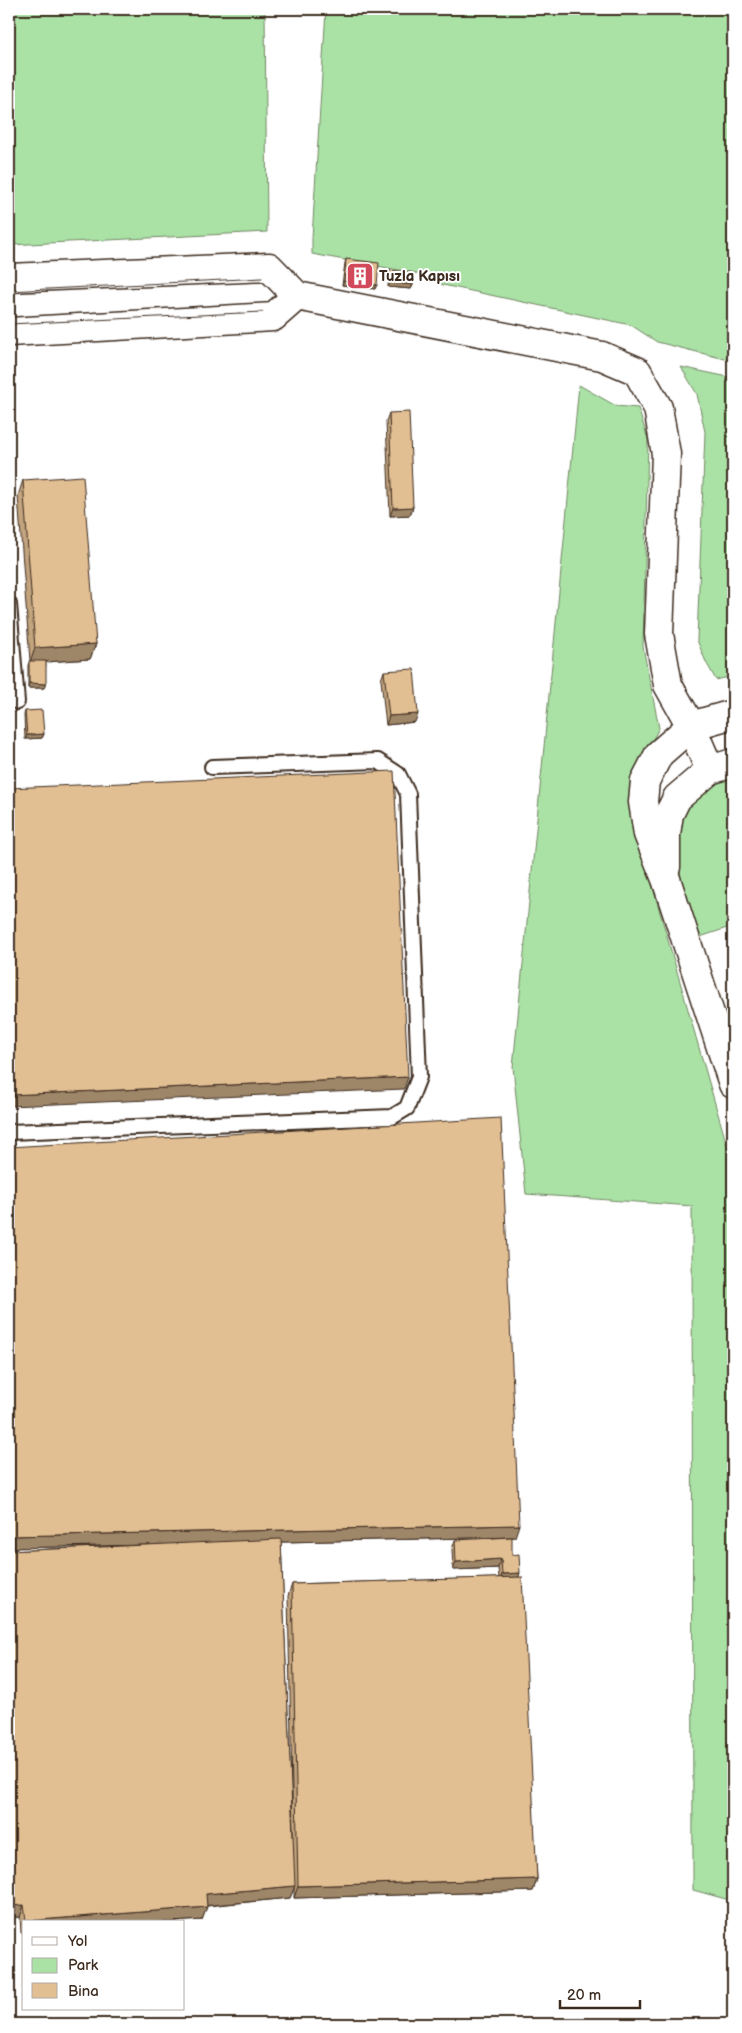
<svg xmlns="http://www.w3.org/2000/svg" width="742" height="2033" font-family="'Balsamiq Sans',sans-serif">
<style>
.green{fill:#aae2a6;stroke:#728662}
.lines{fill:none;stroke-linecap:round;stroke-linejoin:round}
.lane-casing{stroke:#3b2a1e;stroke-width:18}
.secondary-casing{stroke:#3b2a1e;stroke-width:31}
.lane{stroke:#fff;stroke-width:14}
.secondary{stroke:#fff;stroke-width:28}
.tram{stroke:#3b2a1e;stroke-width:1}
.wall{fill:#c2a47e;stroke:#3b2a1e}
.shaded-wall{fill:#9e8667;stroke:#3b2a1e}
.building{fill:#e2bf93;stroke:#3b2a1e}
.labels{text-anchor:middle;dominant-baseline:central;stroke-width:4;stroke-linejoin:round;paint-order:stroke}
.poi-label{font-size:15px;font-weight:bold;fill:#3b2a1e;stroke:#fff;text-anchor:start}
</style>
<rect width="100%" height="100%" fill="#fff"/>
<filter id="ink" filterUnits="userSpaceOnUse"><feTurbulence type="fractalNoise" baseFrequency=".02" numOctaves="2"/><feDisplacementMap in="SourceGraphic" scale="10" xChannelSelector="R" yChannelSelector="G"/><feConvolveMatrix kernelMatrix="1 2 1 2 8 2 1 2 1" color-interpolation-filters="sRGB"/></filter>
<g filter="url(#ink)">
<!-- green -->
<g class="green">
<path d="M 9,9 L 265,9 L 267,232 L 9,245 Z"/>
<path d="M 326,9 L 733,9 L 733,246 L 732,247 L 733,253 L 733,361 L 657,342 L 631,325 L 443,285 L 421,274 L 312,254 L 312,238 Z"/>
<path d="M 681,367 L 733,378 L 733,676 L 716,680 L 706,662 L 697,640 L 705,432 L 697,394 Z"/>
<path d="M 579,385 L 616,406 L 638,408 L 648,439 L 643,647 L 659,728 L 633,776 L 632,815 L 733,1166 L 733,1901 L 693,1890 L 692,1206 L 526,1194 L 513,1067 Z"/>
<path d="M 733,776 L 733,926 L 700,937 L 676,861 L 674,842 L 686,803 L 712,783 Z"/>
</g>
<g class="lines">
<!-- lane casing -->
<g class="lane-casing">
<g id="lane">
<path d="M 9,604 L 17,702"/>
<path d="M 9,1132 L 392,1117 L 407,1108 L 419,1077 L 408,794 L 398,774 L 378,761 L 212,767"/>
</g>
</g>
<!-- secondary casing -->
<g class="secondary-casing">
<g id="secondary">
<path d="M 9,278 L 269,267 L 297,296 L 602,356 L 637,371 L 658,408 L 666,454 L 659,634 L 668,685 L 691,726 L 710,770"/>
<path d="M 9,332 L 273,317 L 297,296"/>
<path d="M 733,714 L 691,726 L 659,754 L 645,781 L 643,802 L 648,834 L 666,879 L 733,1084"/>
<path d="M 666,867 L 666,834 L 669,814 L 677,798 L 710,770 L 733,763"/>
</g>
</g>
<!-- lane -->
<use href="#lane" class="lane"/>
<!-- secondary -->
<use href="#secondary" class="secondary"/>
<!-- tram -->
<g class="tram">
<path d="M 9,291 L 262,278"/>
<path d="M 9,324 L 263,312"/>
</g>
</g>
<!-- wall -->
<g class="wall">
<path d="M 346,259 L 375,289 L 342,285 L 345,263 Z"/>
<path d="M 390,270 L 413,285 L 411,289 L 388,287 L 389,275 Z"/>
<path d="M 389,413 L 413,507 L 410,515 L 390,516 L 386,421 Z"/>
<path d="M 23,480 L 96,644 L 90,659 L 46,662 L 44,688 L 28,688 L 28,665 L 30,661 L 18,496 Z"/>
<path d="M 384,671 L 415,722 L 386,725 L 381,680 Z"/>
<path d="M 25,711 L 44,734 L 42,738 L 25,739 L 24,715 Z"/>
<path d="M 9,1147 L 515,1537 L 281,1542 L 293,1837 L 288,1596 L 292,1584 L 499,1578 L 498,1568 L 453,1570 L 452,1549 L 455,1540 L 512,1555 L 519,1577 L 537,1879 L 533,1891 L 294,1898 L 294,1888 L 290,1898 L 207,1906 L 202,1920 L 172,1922 L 24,1922 L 24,1933 L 21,1933 L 20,1917 L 9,1918 L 9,1551 L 134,1545 L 9,1548 Z"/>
</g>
<!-- shaded-wall -->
<g class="shaded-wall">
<path d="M 344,281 L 377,285 L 375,289 L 342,285 Z"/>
<path d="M 390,282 L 413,285 L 411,289 L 388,287 Z"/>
<path d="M 413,507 L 410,515 L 390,516 L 393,508 Z"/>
<path d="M 96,644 L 90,659 L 30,663 L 35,648 Z"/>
<path d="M 29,683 L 46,684 L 44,688 L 28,688 Z"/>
<path d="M 418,714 L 415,722 L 386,725 L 389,716 Z"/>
<path d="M 44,734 L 42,738 L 25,739 L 27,735 Z"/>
<path d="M 408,1077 L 404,1089 L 9,1106 L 9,1095 Z"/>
<path d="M 519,1525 L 515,1537 L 9,1548 L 9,1536 Z"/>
<path d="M 501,1559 L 498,1568 L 453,1570 L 456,1562 Z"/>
<path d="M 520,1573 L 517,1582 L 499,1583 L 502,1574 Z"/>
<path d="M 537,1879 L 533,1891 L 294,1898 L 298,1886 Z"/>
<path d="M 295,1886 L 290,1898 L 202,1906 L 206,1894 Z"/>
<path d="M 24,1905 L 20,1917 L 9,1918 L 9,1906 Z"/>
<path d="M 207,1907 L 202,1920 L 172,1922 L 25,1922 L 26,1921 Z"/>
</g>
<!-- building -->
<g class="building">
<path d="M 346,259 L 379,263 L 377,285 L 344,281 Z"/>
<path d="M 390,270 L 414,273 L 413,285 L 390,282 Z"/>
<path d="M 409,412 L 413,507 L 393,508 L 389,413 Z"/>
<path d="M 83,476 L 96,644 L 35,648 L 23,480 Z"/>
<path d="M 29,661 L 46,661 L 46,684 L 29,683 Z"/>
<path d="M 414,669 L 418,714 L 389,716 L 384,671 Z"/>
<path d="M 42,710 L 44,734 L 27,735 L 25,711 Z"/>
<path d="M 394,771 L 408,1077 L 9,1095 L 9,788 Z"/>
<path d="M 501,1118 L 519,1525 L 9,1536 L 9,1147 Z"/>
<path d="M 512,1537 L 512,1555 L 519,1554 L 520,1573 L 502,1574 L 501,1559 L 456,1562 L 455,1540 Z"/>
<path d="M 281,1539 L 295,1886 L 206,1894 L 207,1907 L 26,1921 L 24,1905 L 9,1906 L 9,1551 Z"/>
<path d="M 522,1577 L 537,1879 L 298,1886 L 292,1584 Z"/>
</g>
</g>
<!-- icons -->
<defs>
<g id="building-square" transform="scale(1.4375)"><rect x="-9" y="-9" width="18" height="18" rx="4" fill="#d1495b" stroke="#fff"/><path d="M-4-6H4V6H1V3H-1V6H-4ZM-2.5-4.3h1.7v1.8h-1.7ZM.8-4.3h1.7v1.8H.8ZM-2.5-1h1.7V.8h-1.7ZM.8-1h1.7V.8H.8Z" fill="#fff"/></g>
</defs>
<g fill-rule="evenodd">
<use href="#building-square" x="360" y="276"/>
</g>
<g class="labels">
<!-- poi labels -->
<g class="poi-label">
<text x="379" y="276">Tuzla Kapısı</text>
</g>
</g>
<!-- margin -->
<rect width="742" height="2033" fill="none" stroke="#fff" stroke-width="30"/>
<rect x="15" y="15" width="712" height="2003" fill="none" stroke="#3b2a1e" stroke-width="2" filter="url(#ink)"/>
<!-- legend -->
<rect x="22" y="1920" width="162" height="90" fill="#ffffff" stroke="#b1aaa5"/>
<rect x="32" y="1937" width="25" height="8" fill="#ffffff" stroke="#b1aaa5"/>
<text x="68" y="1946" font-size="15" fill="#3b2a1e">Yol</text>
<rect x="32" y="1958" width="25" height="15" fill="#aae2a6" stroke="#b1aaa5"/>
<text x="68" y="1970" font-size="15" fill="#3b2a1e">Park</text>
<rect x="32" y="1983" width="25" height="15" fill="#e2bf93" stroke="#b1aaa5"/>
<text x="68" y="1996" font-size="15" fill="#3b2a1e">Bina</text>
<!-- scale -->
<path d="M560 2000v8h80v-8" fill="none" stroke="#3b2a1e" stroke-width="2.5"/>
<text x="567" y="2000" font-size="15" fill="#3b2a1e" stroke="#ffffff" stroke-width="4" paint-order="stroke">20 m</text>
</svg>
